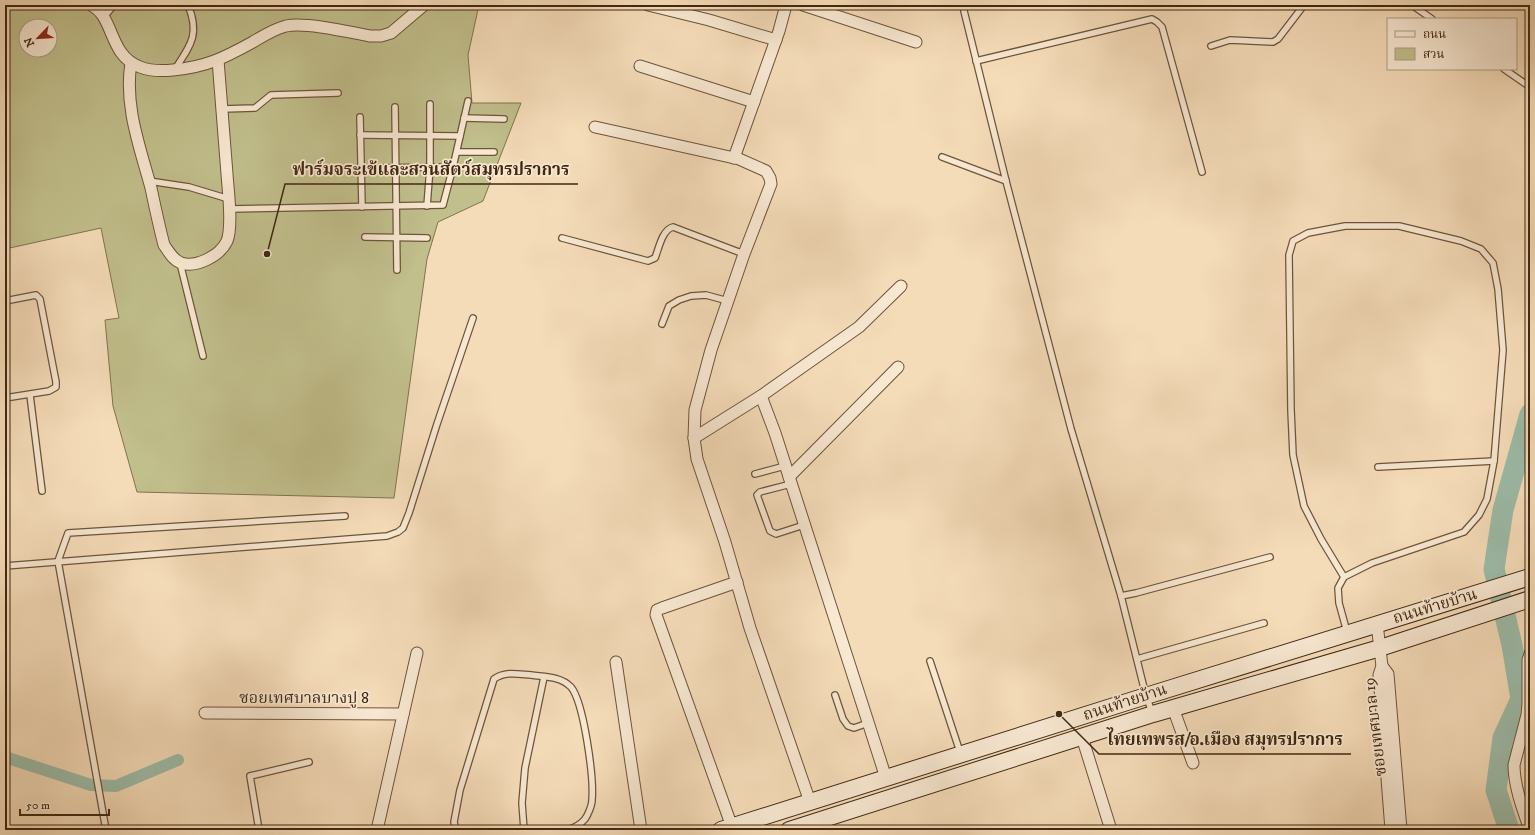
<svg xmlns="http://www.w3.org/2000/svg" width="1535" height="835" font-family="'IM FELL DW Pica','Noto Serif Thai',serif">
<style>
.green{fill:#c1bf8c;stroke:#80744e;fill-rule:evenodd}
.lines{fill:none;stroke-linecap:round;stroke-linejoin:round}
.canal{stroke:#9dbca9;stroke-width:12}
.river{stroke:#9dbca9;stroke-width:21}
.lane-casing{stroke:#6d553a;stroke-width:8}
.street-casing{stroke:#6d553a;stroke-width:13}
.secondary-casing{stroke:#402810;stroke-width:18}
.lane{stroke:#f8e8d2;stroke-width:5.5}
.street{stroke:#f8e8d2;stroke-width:11}
.secondary{stroke:#f8e8d2;stroke-width:16}
.labels{text-anchor:middle;dominant-baseline:central;stroke-width:3.5;stroke-linejoin:round;paint-order:stroke}
.street-label{font-size:16px;fill:#402810;stroke:#f8e8d2}
.leader{fill:none;stroke:#402810;stroke-width:1.5}
.callout-dot{fill:#402810;stroke:#f8e8d2;stroke-width:1.5}
.callout-label{font-size:17px;text-anchor:middle;font-weight:bold;fill:#402810;stroke:#f8e8d2;stroke-width:3.5;stroke-linejoin:round;paint-order:stroke}
</style>
<rect width="100%" height="100%" fill="#f5dcb9"/>
<filter id="stains"><feTurbulence type="fractalNoise" baseFrequency=".005" numOctaves="4"/><feColorMatrix values="0 0 0 0 .2 0 0 0 0 .09 0 0 0 0 .02 0 0 0 .5 -.17"/></filter>
<radialGradient id="worn" r=".72"><stop offset=".6" stop-color="#630" stop-opacity="0"/><stop offset="1" stop-color="#630" stop-opacity=".3"/></radialGradient>
<!-- green -->
<path class="green" d="M 5,5 L 479,5 L 468,55 L 472,103 L 521,103 L 483,201 L 438,222 L 427,259 L 394,498 L 137,492 L 113,406 L 105,320 L 119,318 L 101,228 L 5,249 ZM 26,26 L 50,26 L 50,50 L 26,50 Z"/>
<g class="lines">
<!-- canal -->
<path class="canal" d="M 5,757 L 91,785 L 116,786 L 178,760"/>
<!-- river -->
<path class="river" d="M 1509,830 L 1496,790 L 1503,738 L 1521,699 L 1512,645 L 1494,569 L 1503,510 L 1530,414"/>
<!-- lane casing -->
<g class="lane-casing">
<g id="lane">
<path d="M 964,5 L 964,11 L 1006,181 L 1071,429 L 1121,596"/>
<path d="M 1412,5 L 1432,19"/>
<path d="M 104,17 L 114,5"/>
<path d="M 1211,46 L 1230,40 L 1273,42 L 1278,39 L 1304,5"/>
<path d="M 976,61 L 1152,19 L 1157,22 L 1162,27 L 1202,172"/>
<path d="M 175,69 C 191,45 200,34 188,5"/>
<path d="M 1504,69 L 1530,87"/>
<path d="M 395,107 L 397,270"/>
<path d="M 222,109 L 255,108 L 271,95 L 338,93"/>
<path d="M 360,117 L 362,207"/>
<path d="M 464,118 L 504,119"/>
<path d="M 360,135 L 460,136"/>
<path d="M 457,152 L 494,152"/>
<path d="M 942,157 L 1006,181"/>
<path d="M 362,168 L 453,167"/>
<path d="M 149,181 L 189,187 L 229,199"/>
<path d="M 427,206 L 430,167 L 430,104"/>
<path d="M 229,209 L 443,205 L 453,167 L 468,101"/>
<path d="M 365,237 L 427,238"/>
<path d="M 562,238 L 648,261 L 655,258 C 659,248 662,230 673,227 L 744,254"/>
<path d="M 180,263 L 203,356"/>
<path d="M 5,301 L 36,295 L 40,299 L 56,382 L 56,387 L 49,391 L 5,398"/>
<path d="M 662,324 L 669,306 L 679,300 L 691,296 L 706,295 L 728,301"/>
<path d="M 30,395 L 42,491"/>
<path d="M 1378,467 L 1494,461"/>
<path d="M 755,474 L 785,466"/>
<path d="M 791,484 L 760,492 L 757,495 L 770,531 L 776,534 L 804,525"/>
<path d="M 5,566 L 387,536 L 398,532 L 403,528 L 409,513 L 437,424 L 473,318"/>
<path d="M 1344,577 L 1321,539 L 1304,506 L 1293,455 L 1291,410 L 1289,255 L 1293,241 L 1308,233 L 1345,226 L 1399,226 L 1461,241 L 1481,249 L 1493,263 L 1498,289 L 1503,350 L 1494,461 L 1487,499 L 1479,515 L 1464,532 L 1372,563 L 1344,577 L 1338,588 L 1339,603 L 1347,632"/>
<path d="M 1137,659 L 1264,623"/>
<path d="M 930,661 L 960,752"/>
<path d="M 835,695 L 843,719 L 848,726 L 854,728 L 868,723"/>
<path d="M 1152,712 L 1146,696 L 1121,596 L 1136,593 L 1270,557"/>
<path d="M 106,830 L 58,561 L 68,533 L 345,516"/>
<path d="M 259,830 L 250,776 L 309,762"/>
<path d="M 456,830 L 454,822 L 460,790 L 494,679 C 505,671 518,674 531,675 C 545,677 560,676 571,687 C 584,703 594,778 592,800 C 592,805 588,815 585,819 C 580,825 574,828 567,830"/>
<path d="M 524,830 L 522,803 L 525,768 L 544,677"/>
</g>
</g>
<!-- street casing -->
<g class="street-casing">
<g id="street">
<path d="M 91,5 C 115,17 108,55 140,67 C 150,71 163,71 173,70 C 206,67 224,58 253,42 C 263,36 274,29 286,26 C 306,22 349,32 370,36 L 381,36 L 391,33 L 424,5"/>
<path d="M 648,5 L 709,20 L 776,40"/>
<path d="M 803,5 L 916,42"/>
<path d="M 131,63 C 124,106 140,147 151,188 C 155,207 159,226 164,245 C 169,252 173,260 181,263 C 196,268 220,256 227,241 C 233,226 228,190 227,174 C 224,136 221,98 218,60"/>
<path d="M 640,66 L 754,102"/>
<path d="M 595,127 L 739,159 L 766,171 L 770,178 L 771,184 L 744,254 L 711,350 L 695,410 L 694,438 L 697,459 L 725,542 L 750,628 L 810,802"/>
<path d="M 734,158 L 779,31 L 786,5"/>
<path d="M 761,396 L 775,433 L 886,778"/>
<path d="M 694,438 L 761,396 L 859,327 L 901,286"/>
<path d="M 789,477 L 898,367"/>
<path d="M 1377,624 L 1382,666 L 1388,674 L 1401,830"/>
<path d="M 1530,654 L 1528,660 L 1528,704 L 1527,715 L 1514,765 C 1514,786 1523,810 1530,830"/>
<path d="M 616,662 L 641,830"/>
<path d="M 1382,666 L 1379,675 L 1391,830"/>
<path d="M 1173,708 L 1193,763"/>
<path d="M 205,713 L 403,714"/>
<path d="M 1082,737 L 1111,830"/>
<path d="M 732,827 L 656,615 L 657,610 L 662,608 L 737,582"/>
<path d="M 377,830 L 417,653"/>
</g>
</g>
<!-- secondary casing -->
<g class="secondary-casing">
<g id="secondary">
<path d="M 721,830 L 1146,696 L 1530,577"/>
<path d="M 789,830 L 1153,714 L 1380,648 L 1530,599"/>
</g>
</g>
<!-- lane -->
<use href="#lane" class="lane"/>
<!-- street -->
<use href="#street" class="street"/>
<!-- secondary -->
<use href="#secondary" class="secondary"/>
</g>
<g class="labels">
<!-- street labels -->
<g class="street-label">
<text transform="translate(1435 606) rotate(-17)">ถนนท้ายบ้าน</text>
<text x="304" y="698">ซอยเทศบาลบางปู 8</text>
<text transform="translate(1125 702) rotate(-18)">ถนนท้ายบ้าน</text>
<text transform="translate(1375 727) rotate(-97)">ซอยเทศบาล 19</text>
</g>
</g>
<!-- callouts -->
<path class="leader" d="M267 254L285 184H578M1059 714L1099 754H1351"/>
<g class="callout-dot">
<circle cx="267" cy="254" r="4"/>
<circle cx="1059" cy="714" r="4"/>
</g>
<g class="callout-label">
<text x="431" y="175">ฟาร์มจระเข้และสวนสัตว์สมุทรปราการ</text>
<text x="1225" y="745">ไทยเทพรส/อ.เมือง สมุทรปราการ</text>
</g>
<!-- margin -->
<rect width="1535" height="835" fill="none" stroke="#f5dcb9" stroke-width="20"/>
<rect x="6" y="6" width="1523" height="823" fill="none" stroke="#402810" stroke-width="2"/>
<rect x="10" y="10" width="1515" height="815" fill="none" stroke="#402810"/>
<!-- legend -->
<rect x="1387" y="18" width="130" height="52" fill="#f8e8d2" stroke="#ae9b84"/>
<rect x="1395" y="31" width="20" height="6" fill="#f8e8d2" stroke="#ae9b84"/>
<text x="1423" y="38" font-size="12" fill="#402810">ถนน</text>
<rect x="1395" y="48" width="20" height="12" fill="#c1bf8c" stroke="#ae9b84"/>
<text x="1423" y="58" font-size="12" fill="#402810">สวน</text>
<!-- north arrow -->
<g transform="translate(38 38) rotate(245)"><circle r="19" fill="#f8e8d2" stroke="#ae9b84"/>
<path d="M0-3L7 15L0 10L-7 15Z" fill="#8f2418"/>
<text y="-6" font-size="11" font-weight="bold" text-anchor="middle" fill="#402810">N</text>
</g>
<!-- scale -->
<path d="M20 809v6h89v-6" fill="none" stroke="#402810" stroke-width="2"/>
<text x="26" y="809" font-size="12" fill="#402810" stroke="#f8e8d2" stroke-width="3" paint-order="stroke">50 m</text>
<rect width="100%" height="100%" filter="url(#stains)"/>
<rect width="100%" height="100%" fill="url(#worn)"/>
</svg>
